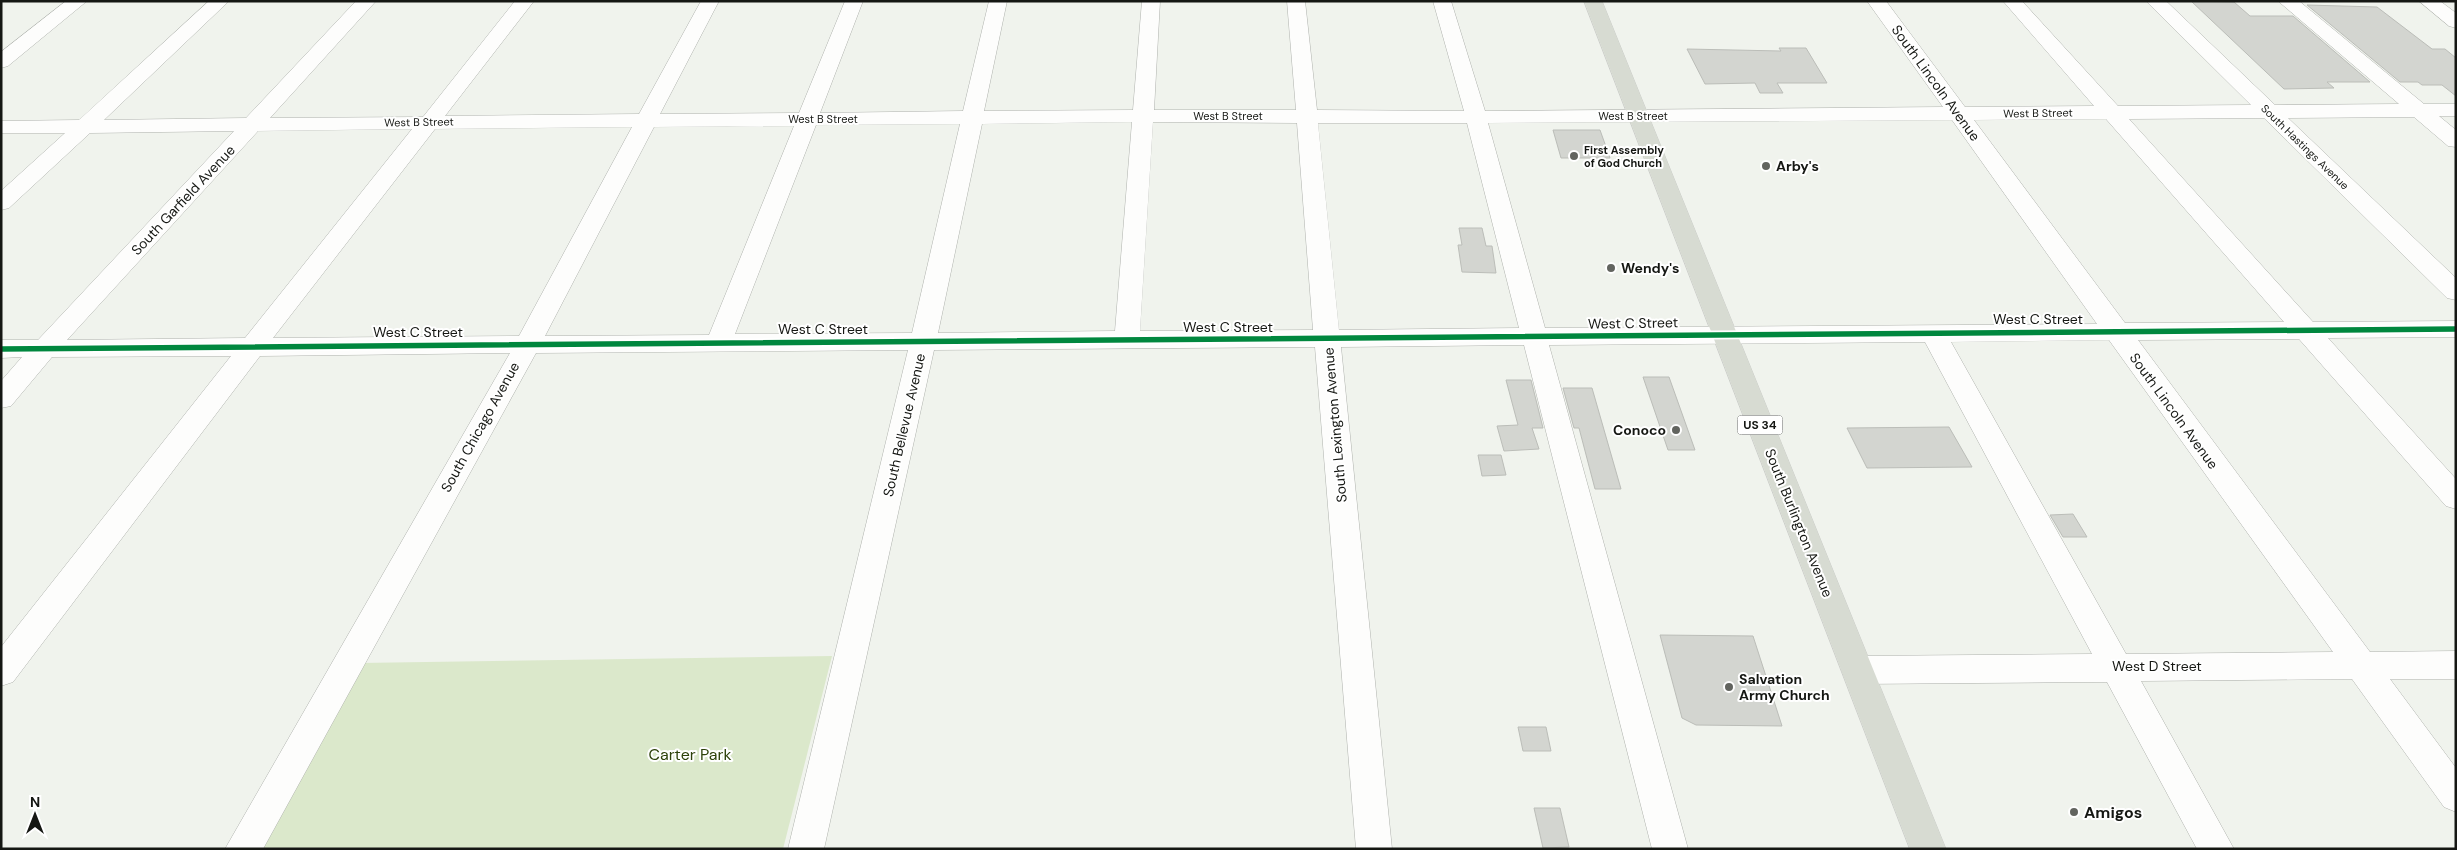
<svg xmlns="http://www.w3.org/2000/svg" width="2457" height="850" font-family="'DM Sans',sans-serif">
<style>
.green{fill:#dbe8cb}
.building{fill:#d3d5d0;stroke:#bbbdb8}
.lines{fill:none;stroke-linecap:round;stroke-linejoin:round}
.minor-casing{stroke:#afb2ad;stroke-width:1}
.highway-casing{stroke:#cbcdc9;stroke-width:1}
.minor{fill:#fdfdfc;fill-rule:evenodd}
.highway{fill:#d7dbd2;fill-rule:evenodd}
.cycleway-casing{stroke:#fff;stroke-width:9}
.cycleway{stroke:#00873e;stroke-width:5.5}
.poi-dot{fill:#62645f;stroke:#fff;stroke-width:2}
.labels{text-anchor:middle;dominant-baseline:central;stroke-width:4;stroke-linejoin:round;paint-order:stroke}
.far-street-label{font-size:11px;fill:#151713;stroke:#fff}
.far-poi-label{font-size:11px;font-weight:bold;fill:#151713;stroke:#fff;text-anchor:start}
.shield{fill:#fff;stroke:#5b5d5a;stroke-width:1}
.shield-label{font-size:12px;font-weight:bold;fill:#151713}
.street-label{font-size:14px;fill:#151713;stroke:#fff}
.poi-label{font-size:14px;font-weight:bold;fill:#151713;stroke:#fff;text-anchor:start}
.near-park-label{font-size:16px;fill:#2d410a;stroke:#fff}
.near-poi-label{font-size:16px;font-weight:bold;fill:#151713;stroke:#fff;text-anchor:start}
</style>
<rect width="100%" height="100%" fill="#f0f3ed"/>
<!-- green -->
<path class="green" d="M 832,656 L 783,849 L 259,849 L 359,663 Z"/>
<!-- building -->
<g class="building">
<path d="M 2191,1 L 2234,2 L 2250,16 L 2293,16 L 2370,82 L 2327,82 L 2334,88 L 2284,89 Z"/>
<path d="M 2307,5 L 2377,7 L 2432,49 L 2445,49 L 2456,58 L 2456,96 L 2442,85 L 2422,85 L 2418,82 L 2400,82 Z"/>
<path d="M 1779,48 L 1806,48 L 1827,83 L 1777,83 L 1783,93 L 1760,93 L 1755,83 L 1705,84 L 1687,49 L 1781,51 Z"/>
<path d="M 1553,130 L 1600,130 L 1610,158 L 1561,158 Z"/>
<path d="M 1459,228 L 1482,228 L 1486,246 L 1492,246 L 1496,273 L 1462,272 L 1458,245 L 1462,245 Z"/>
<path d="M 1643,377 L 1669,377 L 1695,450 L 1668,450 Z"/>
<path d="M 1506,380 L 1531,380 L 1543,428 L 1532,428 L 1539,449 L 1504,451 L 1497,426 L 1518,425 Z"/>
<path d="M 1563,388 L 1592,388 L 1621,489 L 1595,489 L 1579,428 L 1574,428 Z"/>
<path d="M 1949,427 L 1972,467 L 1867,468 L 1847,428 Z"/>
<path d="M 1478,455 L 1501,455 L 1506,475 L 1482,476 Z"/>
<path d="M 2073,514 L 2087,537 L 2063,537 L 2050,515 Z"/>
<path d="M 1660,635 L 1753,636 L 1782,726 L 1696,725 L 1682,718 Z"/>
<path d="M 1518,727 L 1546,727 L 1551,751 L 1523,751 Z"/>
<path d="M 1534,808 L 1560,808 L 1569,847 L 1543,848 Z"/>
</g>
<g class="lines">
<!-- minor casing -->
<g class="minor-casing">
<g id="minor">
<path d="M 66,1 L 87,1 L 8,66 L 1,68 L 1,52 Z"/>
<path d="M 209,1 L 229,1 L 104,120 L 246,118 L 356,1 L 376,1 L 270,118 L 423,117 L 515,1 L 534,1 L 445,116 L 639,114 L 701,1 L 719,1 L 660,114 L 799,113 L 845,1 L 863,1 L 820,113 L 963,111 L 989,1 L 1007,1 L 984,111 L 1133,110 L 1142,1 L 1160,1 L 1154,110 L 1296,110 L 1287,1 L 1305,1 L 1317,110 L 1464,111 L 1433,1 L 1451,1 L 1485,111 L 1943,107 L 1867,1 L 1886,1 L 1965,107 L 2094,106 L 2003,1 L 2022,1 L 2118,106 L 2251,105 L 2146,1 L 2166,1 L 2275,105 L 2399,104 L 2278,1 L 2299,1 L 2424,104 L 2456,104 L 2456,116 L 2439,116 L 2456,130 L 2456,147 L 2448,146 L 2414,117 L 2288,118 L 2456,278 L 2456,300 L 2447,298 L 2264,118 L 2129,119 L 2313,322 L 2456,321 L 2456,337 L 2328,338 L 2456,479 L 2456,509 L 2446,506 L 2299,339 L 2138,340 L 2370,652 L 2456,651 L 2456,679 L 2390,679 L 2456,768 L 2456,812 L 2444,807 L 2352,679 L 2141,681 L 2234,849 L 2197,849 L 2107,682 L 1858,684 L 1846,680 L 1842,670 L 1846,660 L 1858,656 L 2092,654 L 1925,342 L 1549,345 L 1688,849 L 1652,849 L 1524,345 L 1341,347 L 1392,849 L 1356,849 L 1315,347 L 934,350 L 824,849 L 788,849 L 908,350 L 536,353 L 263,849 L 225,849 L 510,353 L 260,356 L 13,682 L 1,686 L 1,647 L 231,356 L 52,357 L 11,406 L 1,408 L 1,381 L 22,357 L 1,358 L 1,340 L 38,340 L 234,131 L 90,133 L 9,208 L 1,210 L 1,191 L 65,133 L 1,133 L 1,121 L 79,120 ZM 2106,119 L 2284,322 L 2125,323 L 1974,120 ZM 1952,120 L 2097,324 L 1545,328 L 1488,123 ZM 1132,122 L 1115,331 L 938,333 L 982,124 ZM 1153,122 L 1297,123 L 1313,330 L 1140,331 ZM 1318,123 L 1467,123 L 1519,328 L 1339,330 ZM 960,124 L 912,333 L 735,334 L 816,125 ZM 794,126 L 709,335 L 545,336 L 654,127 ZM 632,127 L 519,336 L 273,338 L 435,129 ZM 412,129 L 245,338 L 67,340 L 258,131 ZM 2109,340 L 2333,652 L 2126,654 L 1951,342 Z"/>
<path d="M 2419,1 L 2440,1 L 2456,13 L 2456,28 L 2449,26 Z"/>
</g>
</g>
<!-- highway casing -->
<g class="highway-casing">
<path id="highway" d="M 1584,1 L 1602,1 L 1946,849 L 1910,849 Z"/>
</g>
<!-- minor -->
<use href="#minor" class="minor"/>
<!-- highway -->
<use href="#highway" class="highway"/>
<!-- cycleway casing -->
<g class="cycleway-casing">
<path id="cycleway" d="M 1,349 L 2456,329"/>
</g>
<!-- cycleway -->
<use href="#cycleway" class="cycleway"/>
</g>
<!-- markers -->
<g class="poi-dot">
<circle cx="1574" cy="156" r="5"/>
<circle cx="1766" cy="166" r="5"/>
<circle cx="1611" cy="268" r="5"/>
<circle cx="1676" cy="430" r="5"/>
<circle cx="1729" cy="687" r="5"/>
<circle cx="2074" cy="812" r="5"/>
</g>
<g class="labels">
<!-- far-street labels -->
<g class="far-street-label">
<text transform="translate(2038 113) rotate(-1)">West B Street</text>
<text x="1228" y="116">West B Street</text>
<text x="1633" y="116">West B Street</text>
<text x="823" y="119">West B Street</text>
<text transform="translate(419 122) rotate(-1)">West B Street</text>
<text transform="translate(2305 147) rotate(44)">South Hastings Avenue</text>
</g>
<!-- far-poi labels -->
<g class="far-poi-label">
<text x="1584" y="150">First Assembly<tspan x="1584" dy="13">of God Church</tspan></text>
</g>
<!-- shield labels -->
<rect class="shield" x="1737.5" y="415.5" width="45" height="19" rx="4"/>
<g class="shield-label">
<text x="1760" y="425">US 34</text>
</g>
<!-- street labels -->
<g class="street-label">
<text transform="translate(1936 83) rotate(54)">South Lincoln Avenue</text>
<text transform="translate(183 200) rotate(-47)">South Garfield Avenue</text>
<text x="2038" y="319">West C Street</text>
<text transform="translate(1633 323) rotate(-1)">West C Street</text>
<text x="1228" y="327">West C Street</text>
<text x="823" y="329">West C Street</text>
<text x="418" y="332">West C Street</text>
<text transform="translate(2174 411) rotate(54)">South Lincoln Avenue</text>
<text transform="translate(904 425) rotate(-77)">South Bellevue Avenue</text>
<text transform="translate(1335 425) rotate(-95)">South Lexington Avenue</text>
<text transform="translate(480 427) rotate(-61)">South Chicago Avenue</text>
<text transform="translate(1799 523) rotate(68)">South Burlington Avenue</text>
<text x="2157" y="666">West D Street</text>
</g>
<!-- poi labels -->
<g class="poi-label">
<text x="1776" y="166">Arby's</text>
<text x="1621" y="268">Wendy's</text>
<text x="1666" y="430" text-anchor="end">Conoco</text>
<text x="1739" y="679">Salvation<tspan x="1739" dy="16">Army Church</tspan></text>
</g>
<!-- near-park labels -->
<g class="near-park-label">
<text x="690" y="754">Carter Park</text>
</g>
<!-- near-poi labels -->
<g class="near-poi-label">
<text x="2084" y="812">Amigos</text>
</g>
</g>
<!-- border -->
<rect width="2457" height="850" fill="none" stroke="#151713" stroke-width="5"/>
<!-- north arrow -->
<g transform="translate(35 815)" stroke="#ffffff" stroke-width="4" paint-order="stroke">
<path d="M0-4L9 19L0 12L-9 19Z" fill="#151713"/>
<text y="-8" font-size="14" font-weight="bold" text-anchor="middle" fill="#151713">N</text>
</g>
</svg>
